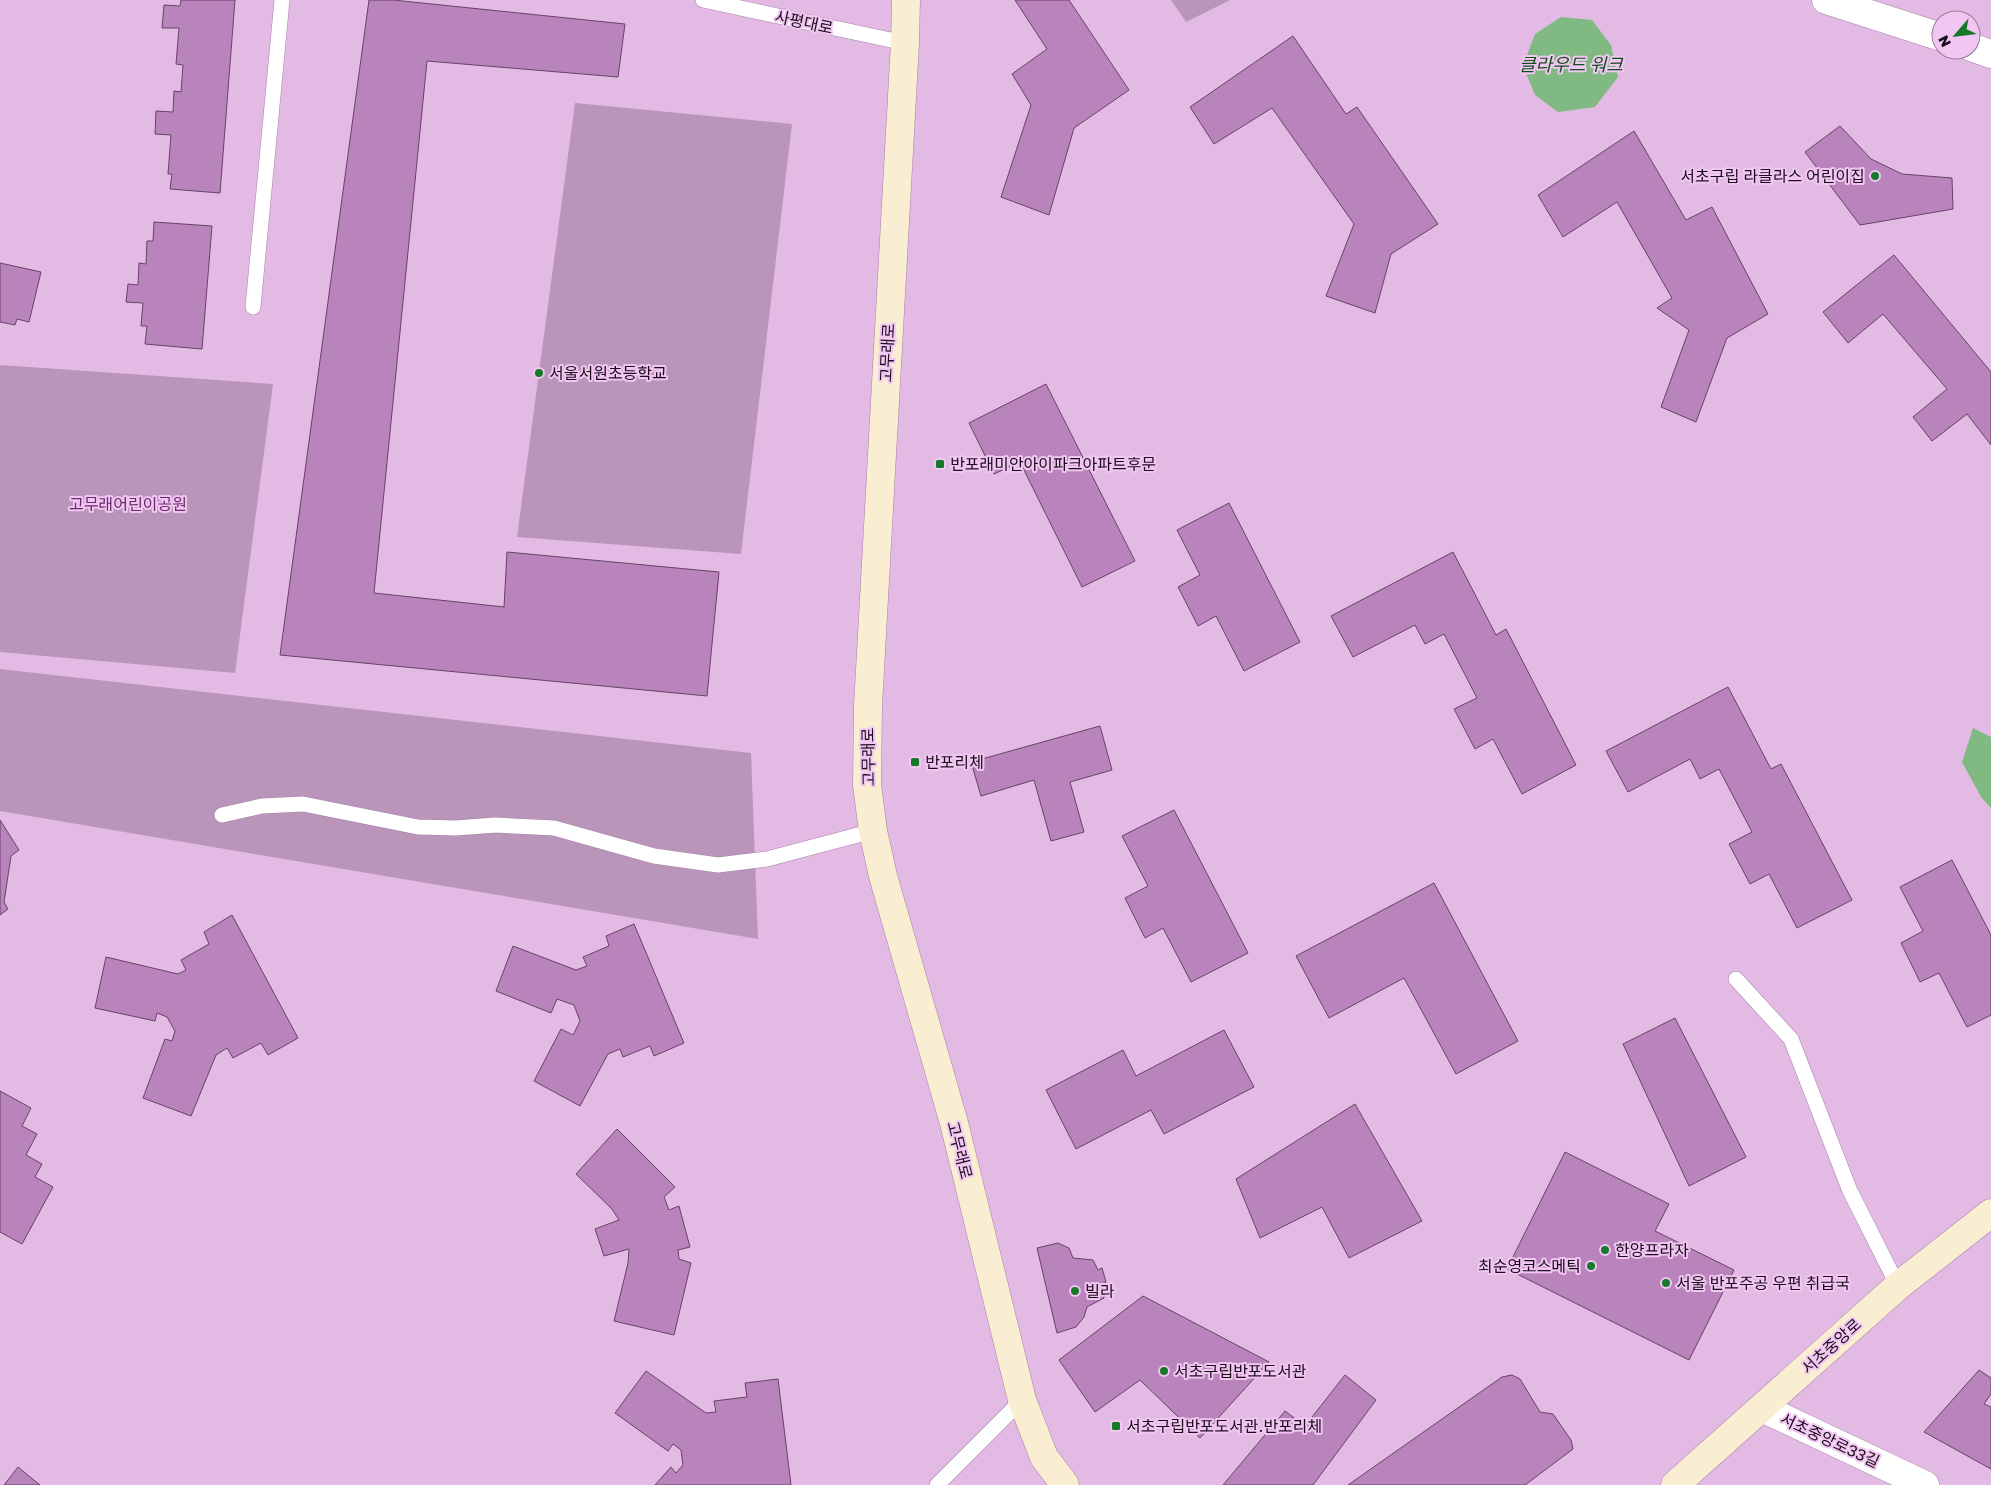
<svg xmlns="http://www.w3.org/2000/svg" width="1991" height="1485" font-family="'Golos Text','Noto Sans KR',sans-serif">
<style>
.green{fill:#b995ba}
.water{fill:#81b983}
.building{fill:#b984bb;stroke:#664367}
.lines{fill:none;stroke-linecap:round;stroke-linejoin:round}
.lane-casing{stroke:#a881a9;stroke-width:16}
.street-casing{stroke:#a881a9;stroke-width:29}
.secondary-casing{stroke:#a881a9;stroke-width:29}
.lane{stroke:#fff;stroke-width:15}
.street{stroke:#fff;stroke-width:28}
.secondary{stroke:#f9edd2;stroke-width:28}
.poi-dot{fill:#187829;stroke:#f1c7f2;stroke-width:2}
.labels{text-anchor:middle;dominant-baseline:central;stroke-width:4;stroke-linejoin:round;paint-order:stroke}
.street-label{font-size:16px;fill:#1a0c1b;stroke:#f1c7f2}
.poi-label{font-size:16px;fill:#1a0c1b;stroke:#f1c7f2;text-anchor:start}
.park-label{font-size:16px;fill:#6a2a6d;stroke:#f1c7f2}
.water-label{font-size:18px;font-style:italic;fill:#0f4d19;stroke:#f1c7f2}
</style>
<rect width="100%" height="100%" fill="#e3bae4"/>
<!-- green -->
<g class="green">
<path d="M 1171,0 L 1230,0 L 1186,22 Z"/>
<path d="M 575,103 L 792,124 L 741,554 L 517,537 Z"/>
<path d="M 0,365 L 273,384 L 235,673 L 0,652 Z"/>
<path d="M 0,669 L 751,753 L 758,939 L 0,811 Z"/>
</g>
<!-- water -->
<g class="water">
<path d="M 1561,17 L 1592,20 L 1611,45 L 1618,77 L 1595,107 L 1558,112 L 1535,95 L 1523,66 L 1535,34 Z"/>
<path d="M 1973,728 L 1991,737 L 1991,808 L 1981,797 L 1962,762 Z"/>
</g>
<!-- building -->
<g class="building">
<path d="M 181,0 L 235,0 L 220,193 L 170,189 L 172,174 L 168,174 L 171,135 L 155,134 L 156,111 L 173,112 L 174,91 L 181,92 L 183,65 L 176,64 L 179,28 L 162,28 L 164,5 L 180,6 Z"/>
<path d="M 369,0 L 393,0 L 625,24 L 618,77 L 427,61 L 374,593 L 504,607 L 507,552 L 719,572 L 707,696 L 280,655 Z"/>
<path d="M 1015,0 L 1069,0 L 1129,90 L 1074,128 L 1049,215 L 1001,197 L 1031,105 L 1012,74 L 1047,49 Z"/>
<path d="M 1293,36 L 1346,114 L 1357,107 L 1438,224 L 1391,254 L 1375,313 L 1326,296 L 1354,224 L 1272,108 L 1214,144 L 1190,107 Z"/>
<path d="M 1840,126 L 1871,159 L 1902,174 L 1952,178 L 1953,209 L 1860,225 L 1805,152 Z"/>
<path d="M 1634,131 L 1686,220 L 1712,207 L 1768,314 L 1727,338 L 1696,422 L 1661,407 L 1689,330 L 1657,308 L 1672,298 L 1617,202 L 1563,237 L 1538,195 Z"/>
<path d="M 154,222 L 212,226 L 202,349 L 145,344 L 147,326 L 141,326 L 143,303 L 126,302 L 128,284 L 138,285 L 139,263 L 146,264 L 147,241 L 153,241 Z"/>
<path d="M 1894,255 L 1991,372 L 1991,445 L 1967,414 L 1932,441 L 1913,417 L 1947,389 L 1883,314 L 1848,343 L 1823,312 Z"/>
<path d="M 0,263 L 41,272 L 29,322 L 17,319 L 15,325 L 0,322 Z"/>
<path d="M 1046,384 L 1135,561 L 1082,587 L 1020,462 L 994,474 L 969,423 Z"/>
<path d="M 1229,503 L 1300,642 L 1244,671 L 1216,616 L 1198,626 L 1178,587 L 1200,575 L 1177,530 Z"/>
<path d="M 1453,552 L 1496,635 L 1506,629 L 1576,765 L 1522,794 L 1493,739 L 1475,749 L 1454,709 L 1477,698 L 1444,634 L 1425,644 L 1415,625 L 1353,657 L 1331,616 Z"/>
<path d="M 1728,687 L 1771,769 L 1781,764 L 1852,900 L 1797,928 L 1769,874 L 1750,884 L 1729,844 L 1752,832 L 1719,769 L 1700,779 L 1690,759 L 1628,792 L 1606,751 Z"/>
<path d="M 1100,726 L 1112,770 L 1070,782 L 1084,832 L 1051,841 L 1034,780 L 981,796 L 971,762 Z"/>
<path d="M 1174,810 L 1248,953 L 1191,982 L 1163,928 L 1145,938 L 1125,898 L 1148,886 L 1122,836 Z"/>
<path d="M 0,820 L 19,850 L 11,856 L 4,902 L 8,909 L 0,915 Z"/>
<path d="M 1952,860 L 1991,935 L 1991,1015 L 1967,1027 L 1939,973 L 1920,982 L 1901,943 L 1923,931 L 1900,887 Z"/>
<path d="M 1434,883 L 1518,1041 L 1456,1074 L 1404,978 L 1329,1018 L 1296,956 Z"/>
<path d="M 232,915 L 298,1038 L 268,1055 L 261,1043 L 233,1058 L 227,1048 L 216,1055 L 191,1116 L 143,1098 L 165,1039 L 172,1041 L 175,1031 L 167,1017 L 157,1013 L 155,1021 L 95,1008 L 106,957 L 178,974 L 186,970 L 181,960 L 209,944 L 204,932 Z"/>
<path d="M 634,924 L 684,1043 L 654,1056 L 650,1046 L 623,1057 L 620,1049 L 608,1054 L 580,1106 L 534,1081 L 561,1029 L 573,1035 L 580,1021 L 574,1005 L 557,999 L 551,1013 L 496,991 L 513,946 L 576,970 L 587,966 L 583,957 L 609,946 L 606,936 Z"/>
<path d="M 1675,1018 L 1746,1157 L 1689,1186 L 1623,1044 Z"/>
<path d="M 1224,1030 L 1254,1087 L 1164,1134 L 1151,1110 L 1076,1149 L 1046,1090 L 1123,1050 L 1136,1076 Z"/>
<path d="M 0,1091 L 31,1108 L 22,1126 L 37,1134 L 26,1155 L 42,1164 L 35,1177 L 53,1187 L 22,1244 L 0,1232 Z"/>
<path d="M 1355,1104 L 1422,1221 L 1349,1258 L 1322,1207 L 1260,1238 L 1236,1179 Z"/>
<path d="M 617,1129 L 675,1187 L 664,1197 L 669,1210 L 679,1206 L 690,1247 L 678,1250 L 679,1259 L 691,1263 L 674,1335 L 614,1321 L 628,1263 L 629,1249 L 604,1256 L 595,1229 L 619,1220 L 612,1209 L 576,1174 Z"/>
<path d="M 1565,1152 L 1669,1204 L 1655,1231 L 1734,1270 L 1689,1360 L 1507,1269 Z"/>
<path d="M 1058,1243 L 1069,1248 L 1073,1258 L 1093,1260 L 1098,1270 L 1102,1268 L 1106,1282 L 1102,1284 L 1104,1298 L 1087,1307 L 1084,1317 L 1076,1327 L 1057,1333 L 1037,1248 Z"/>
<path d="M 1143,1296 L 1269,1362 L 1200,1438 L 1140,1380 L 1095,1412 L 1059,1360 Z"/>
<path d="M 1979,1370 L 1991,1378 L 1991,1394 L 1984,1404 L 1991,1407 L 1991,1469 L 1924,1432 Z"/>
<path d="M 646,1371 L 706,1413 L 716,1412 L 714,1401 L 747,1397 L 745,1383 L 778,1379 L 791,1485 L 655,1485 L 671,1467 L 676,1473 L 683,1465 L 681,1450 L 673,1444 L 668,1451 L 615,1413 Z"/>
<path d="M 1345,1375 L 1376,1400 L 1313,1485 L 1223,1485 L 1285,1411 L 1305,1426 Z"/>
<path d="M 1512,1375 L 1520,1379 L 1540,1412 L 1553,1414 L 1571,1440 L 1573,1449 L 1525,1485 L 1348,1485 L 1502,1377 Z"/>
<path d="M 18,1467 L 40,1485 L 4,1485 Z"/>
</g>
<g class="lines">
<!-- lane casing -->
<g class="lane-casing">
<g id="lane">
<path d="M 703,0 L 905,43"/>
<path d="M 253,307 L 282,0"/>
<path d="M 222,815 L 262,806 L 303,804 L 418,827 L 456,828 L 495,825 L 554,828 L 654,856 L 718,865 L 767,859 L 873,831"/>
<path d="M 1736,979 L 1791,1039 L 1850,1191 L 1898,1286"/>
<path d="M 937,1485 L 1022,1400"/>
</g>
</g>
<!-- street casing -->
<g class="street-casing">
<g id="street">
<path d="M 1826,0 L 1941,37"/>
<path d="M 1971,47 L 1991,54"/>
<path d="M 1762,1408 L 1925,1485"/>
</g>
</g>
<!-- secondary casing -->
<g class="secondary-casing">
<g id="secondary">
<path d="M 906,0 L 905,43 L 868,706 L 867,785 L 873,831 L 883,876 L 954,1123 L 1022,1400 L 1044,1457 L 1065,1485"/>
<path d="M 1675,1485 L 1898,1286 L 1991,1213"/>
</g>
</g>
<!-- lane -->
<use href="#lane" class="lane"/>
<!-- street -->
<use href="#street" class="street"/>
<!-- secondary -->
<use href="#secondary" class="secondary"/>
</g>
<!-- markers -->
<g class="poi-dot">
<circle cx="1875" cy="176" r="5"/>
<circle cx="539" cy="373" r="5"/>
<rect x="935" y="459" width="10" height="10" rx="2.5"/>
<rect x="910" y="757" width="10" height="10" rx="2.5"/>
<circle cx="1605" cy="1250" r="5"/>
<circle cx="1591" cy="1266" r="5"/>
<circle cx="1666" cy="1283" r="5"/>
<circle cx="1075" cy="1291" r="5"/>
<circle cx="1164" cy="1371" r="5"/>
<rect x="1111" y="1421" width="10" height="10" rx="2.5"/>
</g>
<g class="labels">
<!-- street labels -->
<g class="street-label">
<text transform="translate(804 22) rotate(12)">사평대로</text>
<text transform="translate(887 353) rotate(-87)">고무래로</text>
<text transform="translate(868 757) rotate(-91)">고무래로</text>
<text transform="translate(960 1150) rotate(76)">고무래로</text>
<text transform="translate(1831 1346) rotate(-42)">서초중앙로</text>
<text transform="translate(1830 1440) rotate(25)">서초중앙로33길</text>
</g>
<!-- poi labels -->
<g class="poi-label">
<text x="1865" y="176" text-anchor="end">서초구립 라클라스 어린이집</text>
<text x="549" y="373">서울서원초등학교</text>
<text x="950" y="464">반포래미안아이파크아파트후문</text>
<text x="925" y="762">반포리체</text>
<text x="1615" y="1250">한양프라자</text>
<text x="1581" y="1266" text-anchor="end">최순영코스메틱</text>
<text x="1676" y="1283">서울 반포주공 우편 취급국</text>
<text x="1085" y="1291">빌라</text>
<text x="1174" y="1371">서초구립반포도서관</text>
<text x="1126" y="1426">서초구립반포도서관.반포리체</text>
</g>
<!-- park labels -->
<g class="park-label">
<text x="128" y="504">고무래어린이공원</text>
</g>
<!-- water labels -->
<g class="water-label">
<text x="1571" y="64">클라우드 워크</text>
</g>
</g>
<!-- north arrow -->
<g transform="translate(1956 35) rotate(242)"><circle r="24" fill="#f1c7f2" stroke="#9b7c9c"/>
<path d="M0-4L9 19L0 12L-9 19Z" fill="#187829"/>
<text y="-8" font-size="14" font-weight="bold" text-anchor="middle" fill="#1a0c1b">N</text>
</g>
</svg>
